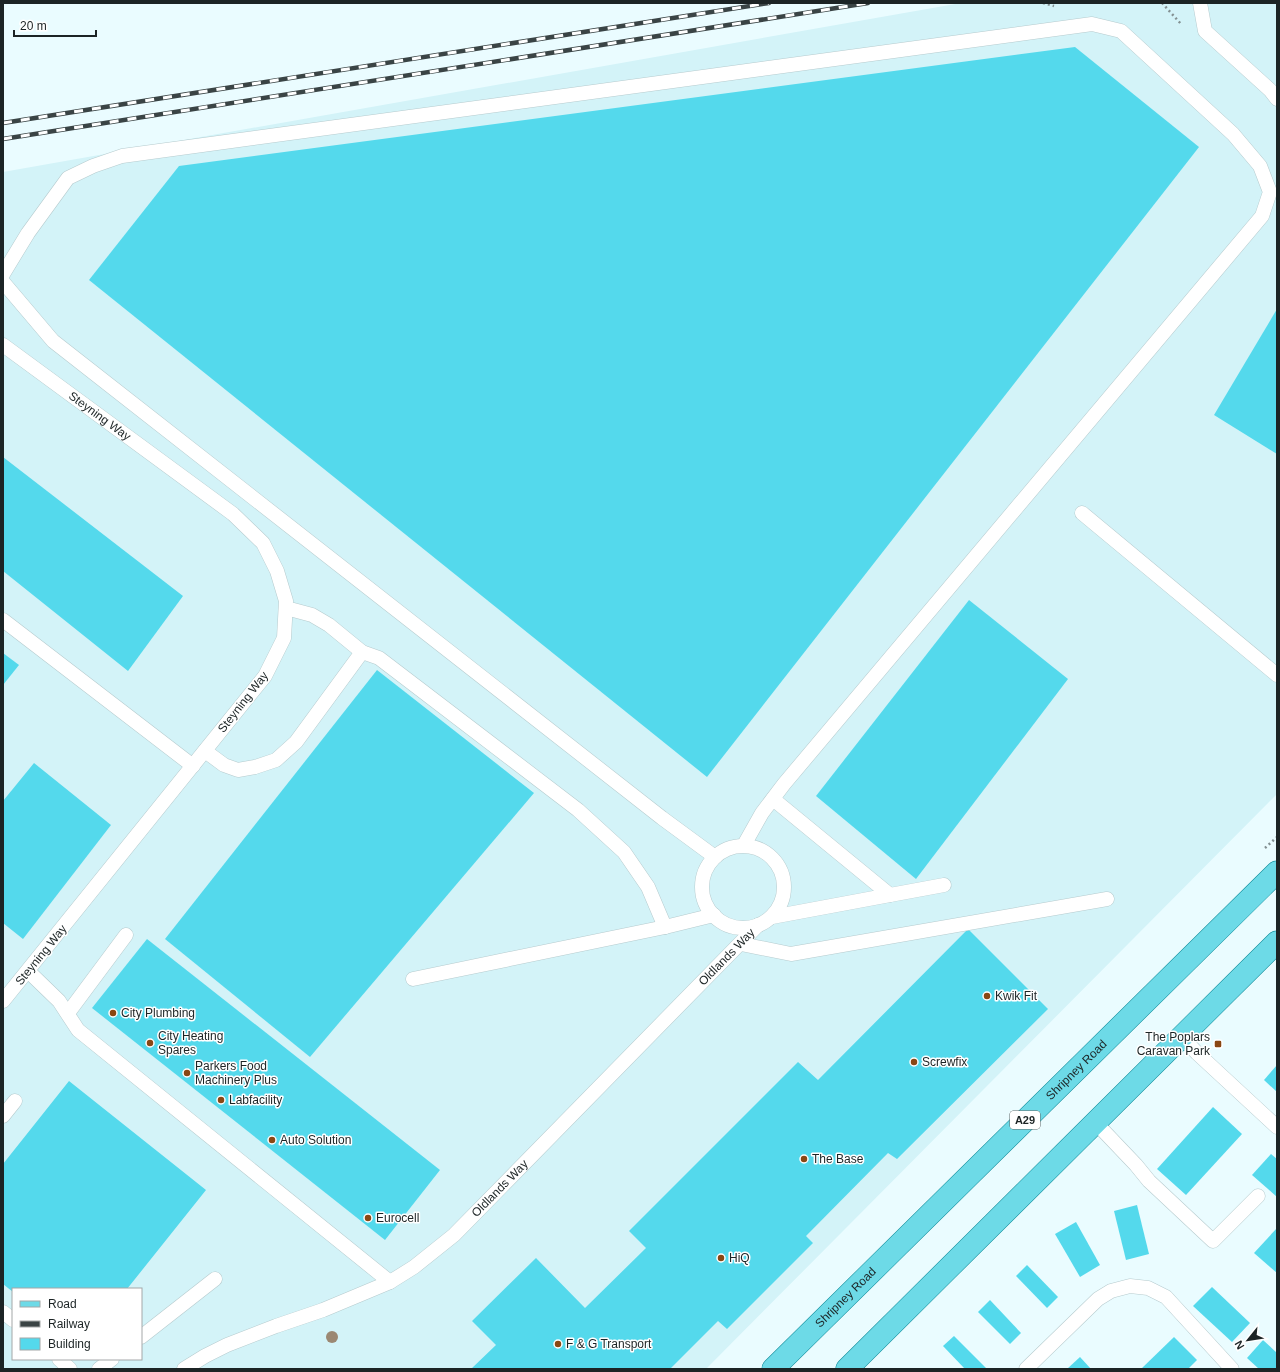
<svg xmlns="http://www.w3.org/2000/svg" width="1280" height="1372" font-family="Arial,sans-serif">
<style>
.built{fill:#d3f3f8;fill-rule:evenodd}
.building{fill:#54d9ec}
.lines{fill:none;stroke-linecap:round;stroke-linejoin:round}
.lane-casing{stroke:#b6cbce;stroke-width:15}
.primary-casing{stroke:#118b99;stroke-width:23}
.path{stroke:#839092;stroke-width:2.5;stroke-dasharray:2 3;stroke-linecap:butt}
.lane{stroke:#fff;stroke-width:14}
.primary{stroke:#6ddae7;stroke-width:22}
.rail-casing{stroke:#3a4445;stroke-width:4.5}
.rail{stroke:#fff;stroke-width:3;stroke-dasharray:9;stroke-linecap:butt}
.tree{fill:#9b8873}
.poi-dot{fill:#894713;stroke:#fff;stroke-width:1.5}
.labels{text-anchor:middle;dominant-baseline:central;stroke-width:3;stroke-linejoin:round;paint-order:stroke}
.shield{fill:#fff;stroke:#606666;stroke-width:1}
.shield-label{font-size:11px;font-weight:bold;fill:#1c2425}
.street-label{font-size:12px;fill:#1c2425;stroke:#fff}
.poi-label{font-size:12px;fill:#1c2425;stroke:#fff;text-anchor:start}
</style>
<rect width="100%" height="100%" fill="#eafcff"/>
<!-- built -->
<path class="built" d="M 961,3 L 1277,3 L 1277,794 L 706,1369 L 3,1369 L 3,172 ZM 13,1289 L 141,1289 L 141,1359 L 13,1359 Z"/>
<!-- building -->
<g class="building">
<path d="M 1075,47 L 1199,147 L 707,777 L 89,280 L 179,166 Z"/>
<path d="M 1277,309 L 1277,454 L 1214,415 Z"/>
<path d="M 3,457 L 183,596 L 128,671 L 3,571 Z"/>
<path d="M 969,600 L 1068,679 L 916,879 L 816,796 Z"/>
<path d="M 3,653 L 19,665 L 3,685 Z"/>
<path d="M 377,670 L 534,793 L 310,1057 L 165,939 Z"/>
<path d="M 34,763 L 111,825 L 23,939 L 3,923 L 3,801 Z"/>
<path d="M 968,929 L 1048,1009 L 897,1159 L 888,1153 L 806,1236 L 813,1243 L 727,1329 L 718,1321 L 670,1369 L 471,1369 L 496,1345 L 472,1321 L 536,1258 L 585,1308 L 646,1248 L 629,1231 L 798,1062 L 818,1080 Z"/>
<path d="M 147,939 L 440,1170 L 385,1240 L 92,1008 Z"/>
<path d="M 1277,1065 L 1277,1092 L 1264,1080 Z"/>
<path d="M 69,1081 L 206,1190 L 127,1289 L 13,1289 L 13,1292 L 3,1284 L 3,1164 Z"/>
<path d="M 1213,1107 L 1242,1134 L 1186,1195 L 1157,1169 Z"/>
<path d="M 1271,1154 L 1277,1159 L 1277,1197 L 1252,1175 Z"/>
<path d="M 1137,1205 L 1149,1254 L 1126,1260 L 1114,1211 Z"/>
<path d="M 1076,1222 L 1100,1265 L 1080,1277 L 1055,1234 Z"/>
<path d="M 1277,1228 L 1277,1273 L 1254,1253 Z"/>
<path d="M 1027,1265 L 1058,1297 L 1047,1308 L 1016,1276 Z"/>
<path d="M 1212,1287 L 1250,1323 L 1232,1342 L 1193,1306 Z"/>
<path d="M 990,1300 L 1021,1333 L 1010,1344 L 978,1312 Z"/>
<path d="M 954,1336 L 986,1368 L 984,1369 L 965,1369 L 943,1346 Z"/>
<path d="M 1174,1337 L 1197,1360 L 1188,1369 L 1141,1369 Z"/>
<path d="M 1263,1340 L 1277,1353 L 1277,1369 L 1259,1369 L 1247,1358 Z"/>
<path d="M 1080,1357 L 1091,1369 L 1067,1369 Z"/>
</g>
<g class="lines">
<!-- lane casing -->
<g class="lane-casing">
<g id="lane">
<path d="M 1200,3 L 1205,31 L 1270,90 L 1277,99"/>
<path d="M 3,274 L 28,233 L 68,178 L 93,166 L 122,156 L 1092,24 L 1121,31 L 1233,134 L 1260,166 L 1270,192 L 1262,216 L 784,784 L 762,813 L 744,845"/>
<path d="M 3,282 L 53,341 L 662,818 L 715,857"/>
<path id="s1" d="M 3,345 L 233,514 L 263,543 L 277,571 L 286,601 L 284,638 L 265,676 L 3,1001"/>
<path d="M 1082,513 L 1277,675"/>
<path d="M 3,620 L 193,766"/>
<path d="M 362,652 L 379,658 L 578,810 L 624,852 L 648,887 L 665,927"/>
<path d="M 205,751 L 224,765 L 238,770 L 255,767 L 276,760 L 296,742 L 362,652 L 329,625 L 312,615 L 286,608"/>
<circle cx="743" cy="887" r="41"/>
<path d="M 890,895 L 944,885"/>
<path d="M 772,917 L 890,895 L 773,799"/>
<path d="M 741,944 L 791,954 L 1107,899"/>
<path d="M 28,971 L 59,1001 L 78,1030 L 390,1282"/>
<path d="M 413,979 L 665,927 L 714,915"/>
<path d="M 68,1013 L 126,935"/>
<path d="M 1182,1037 L 1197,1053 L 1277,1127"/>
<path d="M 3,1116 L 15,1101"/>
<path d="M 1096,1123 L 1136,1165 L 1149,1181 L 1213,1241 L 1258,1196"/>
<path d="M 3,1312 L 13,1320"/>
<path d="M 141,1337 L 215,1279"/>
<path d="M 59,1359 L 70,1369"/>
<path d="M 99,1369 L 112,1359"/>
<path id="s2" d="M 184,1369 L 205,1356 L 227,1345 L 276,1326 L 323,1310 L 390,1282 L 414,1267 L 454,1235 L 758,925"/>
<path d="M 1026,1369 L 1098,1299 L 1111,1291 L 1130,1286 L 1148,1288 L 1166,1297 L 1232,1369"/>
</g>
</g>
<!-- primary casing -->
<g class="primary-casing">
<g id="primary">
<path id="s3" d="M 773,1369 L 1277,872"/>
<path d="M 847,1369 L 1277,942"/>
</g>
</g>
<!-- path -->
<g class="path">
<path d="M 1043,3 L 1054,6"/>
<path d="M 1162,3 L 1182,25"/>
<path d="M 1265,848 L 1277,837"/>
</g>
<!-- lane -->
<use href="#lane" class="lane"/>
<!-- primary -->
<use href="#primary" class="primary"/>
<!-- rail casing -->
<g class="rail-casing">
<g id="rail">
<path d="M 3,123 L 769,3"/>
<path d="M 3,139 L 868,3"/>
</g>
</g>
<!-- rail -->
<use href="#rail" class="rail"/>
</g>
<!-- trees -->
<circle class="tree" cx="332" cy="1337" r="6"/>
<!-- markers -->
<g class="poi-dot">
<circle cx="987" cy="996" r="4"/>
<circle cx="113" cy="1013" r="4"/>
<circle cx="150" cy="1043" r="4"/>
<rect x="1214" y="1040" width="8" height="8" rx="2"/>
<circle cx="914" cy="1062" r="4"/>
<circle cx="187" cy="1073" r="4"/>
<circle cx="221" cy="1100" r="4"/>
<circle cx="272" cy="1140" r="4"/>
<circle cx="804" cy="1159" r="4"/>
<circle cx="368" cy="1218" r="4"/>
<circle cx="721" cy="1258" r="4"/>
<circle cx="558" cy="1344" r="4"/>
</g>
<g class="labels">
<!-- shield labels -->
<rect class="shield" x="1010" y="1111" width="30" height="18" rx="3"/>
<g class="shield-label">
<text x="1025" y="1120">A29</text>
</g>
<!-- street labels -->
<g class="street-label">
<text stroke="none"><textPath href="#s1" startOffset="120">Steyning Way</textPath></text>
<text transform="translate(243 702) rotate(-52)">Steyning Way</text>
<text transform="translate(41 955) rotate(-51)">Steyning Way</text>
<text stroke="none"><textPath href="#s2" startOffset="693">Oldlands Way</textPath></text>
<text stroke="none"><textPath href="#s3" startOffset="426">Shripney Road</textPath></text>
<text stroke="none"><textPath href="#s2" startOffset="369">Oldlands Way</textPath></text>
<text stroke="none"><textPath href="#s3" startOffset="102">Shripney Road</textPath></text>
</g>
<!-- poi labels -->
<g class="poi-label">
<text x="995" y="996">Kwik Fit</text>
<text x="121" y="1013">City Plumbing</text>
<text x="158" y="1036">City Heating<tspan x="158" dy="14">Spares</tspan></text>
<text x="1210" y="1037" text-anchor="end">The Poplars<tspan x="1210" dy="14">Caravan Park</tspan></text>
<text x="922" y="1062">Screwfix</text>
<text x="195" y="1066">Parkers Food<tspan x="195" dy="14">Machinery Plus</tspan></text>
<text x="229" y="1100">Labfacility</text>
<text x="280" y="1140">Auto Solution</text>
<text x="812" y="1159">The Base</text>
<text x="376" y="1218">Eurocell</text>
<text x="729" y="1258">HiQ</text>
<text x="566" y="1344">F &amp; G Transport</text>
</g>
</g>
<!-- border -->
<rect width="1280" height="1372" fill="none" stroke="#1c2425" stroke-width="8"/>
<!-- legend -->
<rect x="12" y="1288" width="130" height="72" fill="#ffffff" stroke="#a4a7a8"/>
<rect x="20" y="1301" width="20" height="6" fill="#6ddae7" stroke="#a4a7a8"/>
<text x="48" y="1308" font-size="12" fill="#1c2425">Road</text>
<rect x="20" y="1321" width="20" height="6" fill="#3a4445" stroke="#a4a7a8"/>
<text x="48" y="1328" font-size="12" fill="#1c2425">Railway</text>
<rect x="20" y="1338" width="20" height="12" fill="#54d9ec" stroke="#a4a7a8"/>
<text x="48" y="1348" font-size="12" fill="#1c2425">Building</text>
<!-- north arrow -->
<g transform="translate(1248 1340) rotate(240)" stroke="#ffffff" stroke-width="3" paint-order="stroke">
<path d="M0-3L7 15L0 10L-7 15Z" fill="#1c2425"/>
<text y="-6" font-size="11" font-weight="bold" text-anchor="middle" fill="#1c2425">N</text>
</g>
<!-- scale -->
<path d="M14 30v6h82v-6" fill="none" stroke="#1c2425" stroke-width="2"/>
<text x="20" y="30" font-size="12" fill="#1c2425" stroke="#ffffff" stroke-width="3" paint-order="stroke">20 m</text>
</svg>
